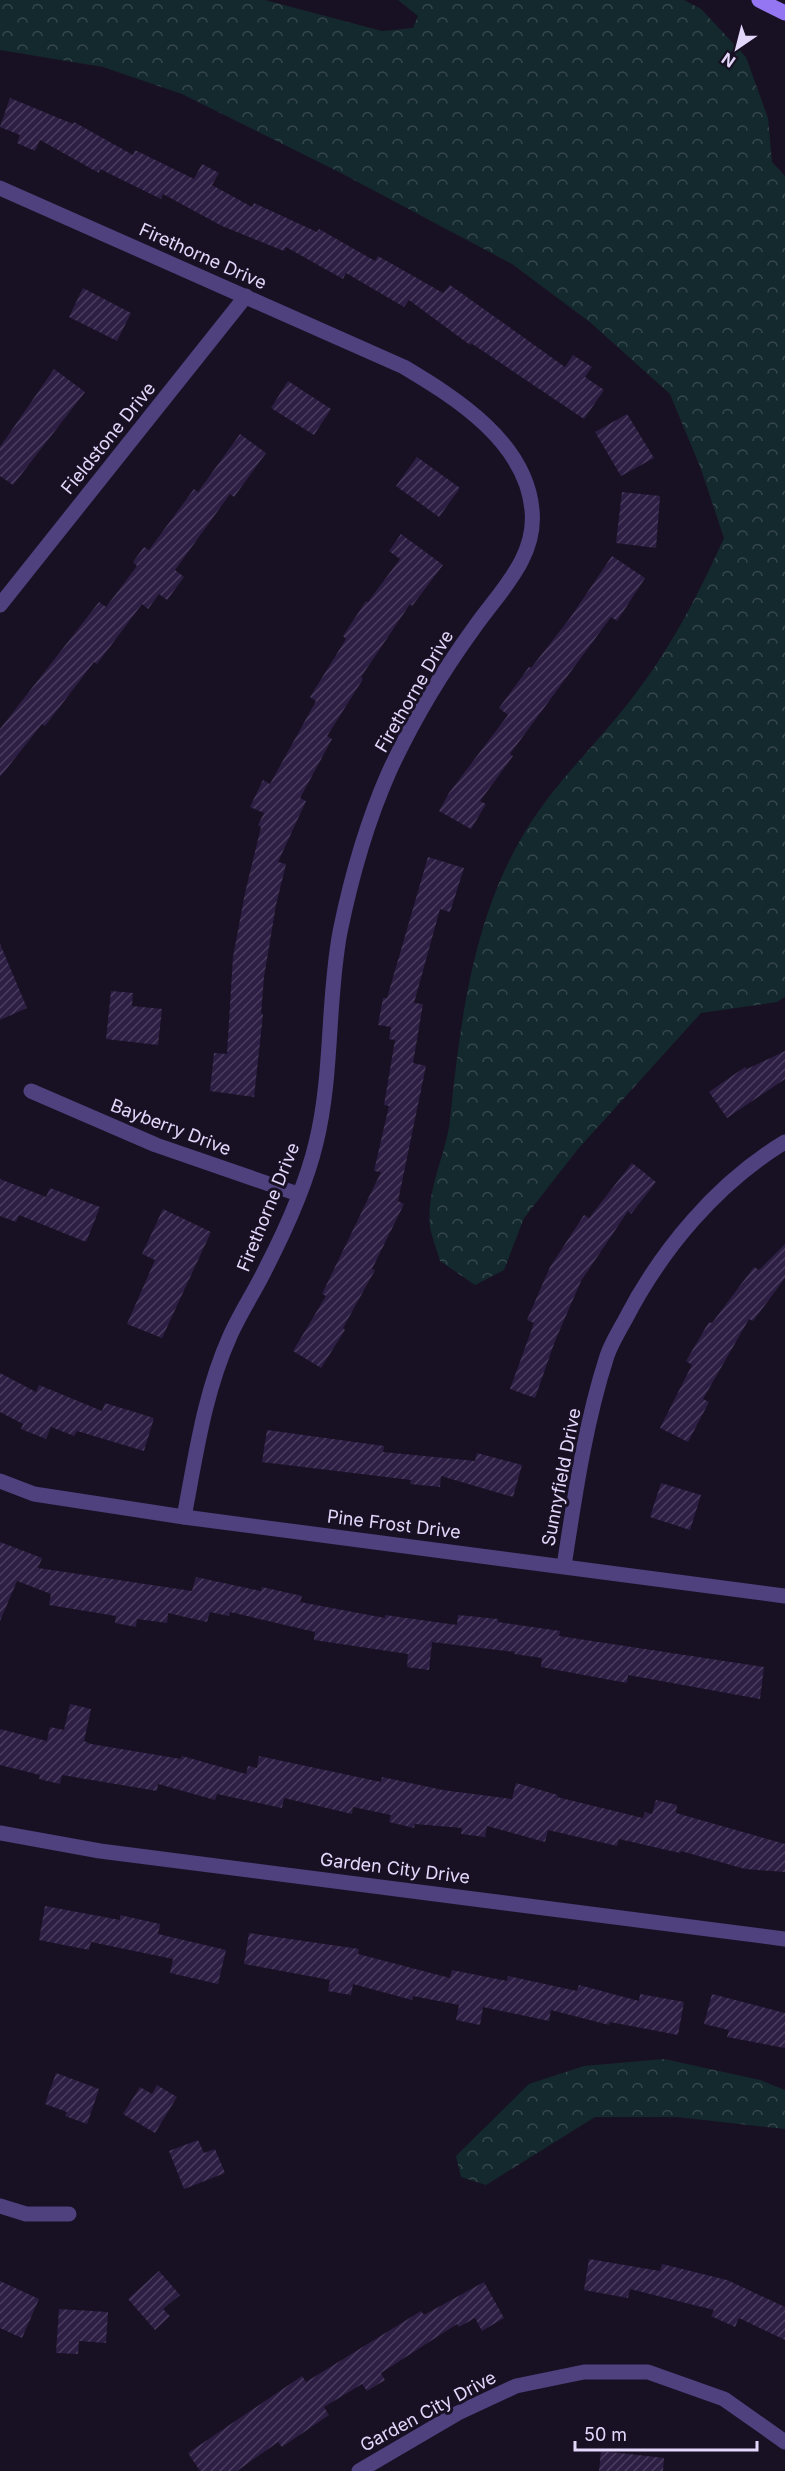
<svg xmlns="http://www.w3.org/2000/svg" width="785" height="2471" font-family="Inter,sans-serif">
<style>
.forest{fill:url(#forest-crowns)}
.building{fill:url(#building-hatch)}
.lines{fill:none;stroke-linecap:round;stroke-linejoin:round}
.minor{stroke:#4f407e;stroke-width:15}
.secondary{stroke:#9476f3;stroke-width:15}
.labels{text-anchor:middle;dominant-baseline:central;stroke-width:6;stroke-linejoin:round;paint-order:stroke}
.street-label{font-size:18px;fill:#e3d7fb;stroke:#181124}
</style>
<defs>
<pattern id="forest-crowns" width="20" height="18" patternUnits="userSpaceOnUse" patternTransform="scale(1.5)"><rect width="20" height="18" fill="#14292d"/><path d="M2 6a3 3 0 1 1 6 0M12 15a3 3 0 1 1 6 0" fill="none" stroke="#36474c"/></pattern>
<pattern id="building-hatch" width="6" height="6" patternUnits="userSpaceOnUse" patternTransform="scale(1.5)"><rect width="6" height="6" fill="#2d1e43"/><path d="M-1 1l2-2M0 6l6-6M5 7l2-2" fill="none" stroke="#4b3e5f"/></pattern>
</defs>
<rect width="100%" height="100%" fill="#181124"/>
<!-- forest -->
<g class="forest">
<path d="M 0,0 L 265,0 L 382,31 L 413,28 L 418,16 L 398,0 L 684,0 L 701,9 L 746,57 L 768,118 L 772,162 L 785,176 L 785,997 L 777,1002 L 701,1013 L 578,1149 L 524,1218 L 504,1270 L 475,1285 L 440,1261 C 437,1250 432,1238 430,1227 C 426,1190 446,1155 450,1120 C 460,1024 472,922 522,837 C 550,788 591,750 626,706 C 667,655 697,598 724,538 L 701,469 L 670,394 L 591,323 L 512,264 L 339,172 L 182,94 L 103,67 L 0,50 Z"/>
<path d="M 664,2059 L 760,2080 L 785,2090 L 785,2129 L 677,2117 L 595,2117 L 486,2185 L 461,2177 L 456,2156 L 529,2084 L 584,2066 Z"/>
</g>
<!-- building -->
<g class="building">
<path d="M 10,98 L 73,124 L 74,122 L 133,155 L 135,150 L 194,179 L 202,164 L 219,173 L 212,185 L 252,207 L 254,203 L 317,232 L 319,229 L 375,261 L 378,256 L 443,293 L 450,285 L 565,367 L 573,355 L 592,367 L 585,377 L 604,390 L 584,419 L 471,343 L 470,345 L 409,300 L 404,307 L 346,273 L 343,279 L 286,247 L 284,251 L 222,226 L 163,194 L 161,199 L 100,169 L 99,173 L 40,140 L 35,151 L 17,143 L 20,135 L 0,127 Z"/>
<path d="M 83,288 L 131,313 L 117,341 L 69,317 Z"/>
<path d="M 54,369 L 85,392 L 13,485 L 0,476 L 0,447 Z"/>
<path d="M 288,381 L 331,409 L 314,435 L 271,408 Z"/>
<path d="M 627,414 L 654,458 L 621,476 L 595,432 Z"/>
<path d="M 240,434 L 266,453 L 234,497 L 230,494 L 175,570 L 184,577 L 167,600 L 159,594 L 148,609 L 142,604 L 97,664 L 94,662 L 45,726 L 42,724 L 0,777 L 0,729 L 99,602 L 106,607 L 137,566 L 133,562 L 144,547 L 149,550 L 194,489 L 198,492 Z"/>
<path d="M 417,457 L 460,488 L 439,517 L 396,486 Z"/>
<path d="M 622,492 L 660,496 L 656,548 L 616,543 Z"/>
<path d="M 401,534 L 443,565 L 412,606 L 410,604 L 361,677 L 363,679 L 327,736 L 332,739 L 300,798 L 306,801 L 278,862 L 286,864 L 276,905 L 264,977 L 261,1014 L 263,1014 L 254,1097 L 210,1091 L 214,1053 L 227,1054 L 233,957 L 245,893 L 261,827 L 258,825 L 264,813 L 250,807 L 263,780 L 270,784 L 316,701 L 310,697 L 346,639 L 343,636 L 366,601 L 368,602 L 400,559 L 389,551 Z"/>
<path d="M 612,556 L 645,578 L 617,621 L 611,617 L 510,754 L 513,756 L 480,801 L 486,804 L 471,829 L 439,811 L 449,793 L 508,715 L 499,708 L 529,667 L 531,668 L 570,618 Z"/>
<path d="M 428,857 L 464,868 L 450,912 L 440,909 L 414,1003 L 423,1004 L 413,1063 L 426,1066 L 398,1201 L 404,1204 L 372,1269 L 375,1270 L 343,1328 L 345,1330 L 321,1368 L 293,1351 L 326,1296 L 322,1294 L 381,1172 L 374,1171 L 389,1106 L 384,1105 L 395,1040 L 389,1039 L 391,1027 L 378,1025 L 383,998 L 387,998 Z"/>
<path d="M 0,944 L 27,1008 L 0,1020 Z"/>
<path d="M 111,991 L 133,993 L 132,1006 L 162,1009 L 158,1045 L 106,1039 Z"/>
<path d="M 785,1051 L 785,1079 L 727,1118 L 709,1092 L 745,1067 L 747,1069 Z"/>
<path d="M 632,1163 L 656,1182 L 631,1214 L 628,1211 L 581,1281 L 555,1341 L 535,1398 L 510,1389 L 534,1323 L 527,1320 L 550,1267 L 584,1215 L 589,1218 Z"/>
<path d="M 0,1179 L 46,1197 L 50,1188 L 100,1207 L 86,1242 L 19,1215 L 16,1222 L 0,1216 Z"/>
<path d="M 163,1209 L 211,1232 L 162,1338 L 127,1324 L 155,1260 L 142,1254 Z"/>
<path d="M 785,1244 L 785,1278 L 753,1321 L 749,1319 L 703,1399 L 709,1402 L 688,1442 L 660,1428 L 692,1365 L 686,1361 L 709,1322 L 712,1323 L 754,1267 L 759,1270 Z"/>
<path d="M 0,1373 L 36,1392 L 39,1385 L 102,1411 L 105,1403 L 154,1418 L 144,1451 L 77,1431 L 74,1436 L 51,1427 L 46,1439 L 21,1429 L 23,1424 L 0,1412 Z"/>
<path d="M 267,1430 L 384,1446 L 383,1452 L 475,1461 L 477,1453 L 522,1465 L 513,1497 L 441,1476 L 440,1487 L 410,1484 L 411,1480 L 262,1462 Z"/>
<path d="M 661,1483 L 701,1495 L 690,1530 L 650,1517 Z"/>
<path d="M 0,1542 L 42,1558 L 38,1568 L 192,1591 L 196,1577 L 261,1591 L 262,1587 L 302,1596 L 300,1602 L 385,1618 L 385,1615 L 457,1625 L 458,1615 L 498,1619 L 498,1622 L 560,1631 L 559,1636 L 764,1667 L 760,1699 L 628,1675 L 627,1683 L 541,1667 L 542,1658 L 514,1654 L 515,1652 L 432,1642 L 429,1670 L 407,1667 L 408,1654 L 314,1640 L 315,1632 L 230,1612 L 229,1616 L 210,1612 L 207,1622 L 168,1613 L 167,1623 L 137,1619 L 136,1627 L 115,1623 L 116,1616 L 49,1605 L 51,1594 L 17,1581 L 0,1621 Z"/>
<path d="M 70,1704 L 91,1709 L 84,1741 L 91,1744 L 181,1759 L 182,1756 L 246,1774 L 248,1766 L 257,1768 L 259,1756 L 381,1782 L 382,1777 L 443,1790 L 512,1799 L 516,1783 L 558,1795 L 557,1797 L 643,1818 L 645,1812 L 652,1814 L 656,1800 L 677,1805 L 676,1813 L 785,1844 L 785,1872 L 745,1869 L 681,1851 L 680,1853 L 619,1839 L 617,1846 L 548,1830 L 545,1842 L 487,1826 L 485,1837 L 461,1834 L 462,1828 L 415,1824 L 414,1828 L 389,1822 L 391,1815 L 353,1807 L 352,1814 L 284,1798 L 282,1808 L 217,1794 L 215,1800 L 158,1784 L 157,1791 L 62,1775 L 60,1784 L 39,1779 L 40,1775 L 0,1765 L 0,1729 L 47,1741 L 50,1727 L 64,1730 Z"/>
<path d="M 45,1906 L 120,1920 L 120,1915 L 160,1924 L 158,1934 L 226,1950 L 218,1984 L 170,1973 L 173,1959 L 91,1942 L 89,1950 L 39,1940 Z"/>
<path d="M 249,1933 L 359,1949 L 358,1954 L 450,1978 L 452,1970 L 507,1981 L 508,1976 L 577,1991 L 579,1985 L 639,2001 L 640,1994 L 684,2002 L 678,2035 L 610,2022 L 609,2025 L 551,2010 L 549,2021 L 483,2007 L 480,2025 L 456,2020 L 459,2005 L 413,1996 L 412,2000 L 353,1984 L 351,1995 L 328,1991 L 330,1980 L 244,1964 Z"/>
<path d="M 712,1994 L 785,2013 L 785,2048 L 727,2037 L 729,2030 L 704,2024 Z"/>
<path d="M 56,2073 L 99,2089 L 87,2124 L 65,2116 L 67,2112 L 45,2104 Z"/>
<path d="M 157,2085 L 177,2097 L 155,2133 L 123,2114 L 140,2087 L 152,2094 Z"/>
<path d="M 198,2140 L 204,2153 L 215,2149 L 225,2173 L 184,2189 L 169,2151 Z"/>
<path d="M 589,2259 L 660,2271 L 662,2264 L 727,2280 L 785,2307 L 785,2340 L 739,2318 L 735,2327 L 711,2316 L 714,2310 L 630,2289 L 628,2298 L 584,2290 Z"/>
<path d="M 159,2271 L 180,2295 L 163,2309 L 170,2316 L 155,2330 L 128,2299 Z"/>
<path d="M 0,2281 L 39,2299 L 22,2338 L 0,2328 Z"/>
<path d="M 484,2282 L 504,2318 L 482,2331 L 475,2318 L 459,2327 L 457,2324 L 381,2373 L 385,2380 L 367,2391 L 362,2384 L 324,2407 L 329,2415 L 282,2447 L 278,2442 L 237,2471 L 200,2471 L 188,2453 L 302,2376 L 306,2382 L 421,2311 L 424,2315 Z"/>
<path d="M 59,2309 L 108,2312 L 106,2343 L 79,2341 L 78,2354 L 56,2353 Z"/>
<path d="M 601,2451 L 664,2458 L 663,2471 L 599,2471 Z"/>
</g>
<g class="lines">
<!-- minor -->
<g class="minor">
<path d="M 0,188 L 404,367 C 456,398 526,442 532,510 C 537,558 499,592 474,628 C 442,672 412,722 389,772 C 367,822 351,878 340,932 C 327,1001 333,1074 316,1143 C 306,1185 286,1229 266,1268 C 255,1291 240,1313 230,1336 C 204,1394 196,1455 184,1517"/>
<path d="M 0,605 L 246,296"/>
<path d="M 31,1091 L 156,1145 L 298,1194"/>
<path d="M 0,1481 L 34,1494 L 184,1517 L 785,1596"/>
<path d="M 564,1566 C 575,1495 585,1424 607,1356 C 611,1344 619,1331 625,1320 C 661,1250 717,1183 785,1142"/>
<path d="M 0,1833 L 100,1851 L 785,1939"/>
<path d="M 0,2206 L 26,2214 L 69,2214"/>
<path d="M 359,2471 L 458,2413 L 516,2386 L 584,2372 L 648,2372 L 724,2399 L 785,2442"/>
</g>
<!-- secondary -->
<path class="secondary" d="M 759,0 L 785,13"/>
</g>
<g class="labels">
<!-- street labels -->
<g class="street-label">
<text transform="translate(203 256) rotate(24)">Firethorne Drive</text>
<text transform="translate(108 438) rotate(-51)">Fieldstone Drive</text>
<text transform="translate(414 691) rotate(-60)">Firethorne Drive</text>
<text transform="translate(171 1127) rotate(21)">Bayberry Drive</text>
<text transform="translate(268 1207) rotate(-68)">Firethorne Drive</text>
<text transform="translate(561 1477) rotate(-79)">Sunnyfield Drive</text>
<text transform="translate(394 1524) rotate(7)">Pine Frost Drive</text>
<text transform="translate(395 1868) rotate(7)">Garden City Drive</text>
<text transform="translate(428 2411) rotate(-28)">Garden City Drive</text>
</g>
</g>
<!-- north arrow -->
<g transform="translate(737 48) rotate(215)" stroke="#181124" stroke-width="4.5" paint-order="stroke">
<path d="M0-4.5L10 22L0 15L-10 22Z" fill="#e3d7fb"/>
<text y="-9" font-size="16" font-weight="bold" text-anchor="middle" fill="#e3d7fb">N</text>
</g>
<!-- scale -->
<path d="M575 2441v9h182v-9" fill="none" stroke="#e3d7fb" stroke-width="3"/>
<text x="584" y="2441" font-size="18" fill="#e3d7fb" stroke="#181124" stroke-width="4.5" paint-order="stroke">50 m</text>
</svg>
